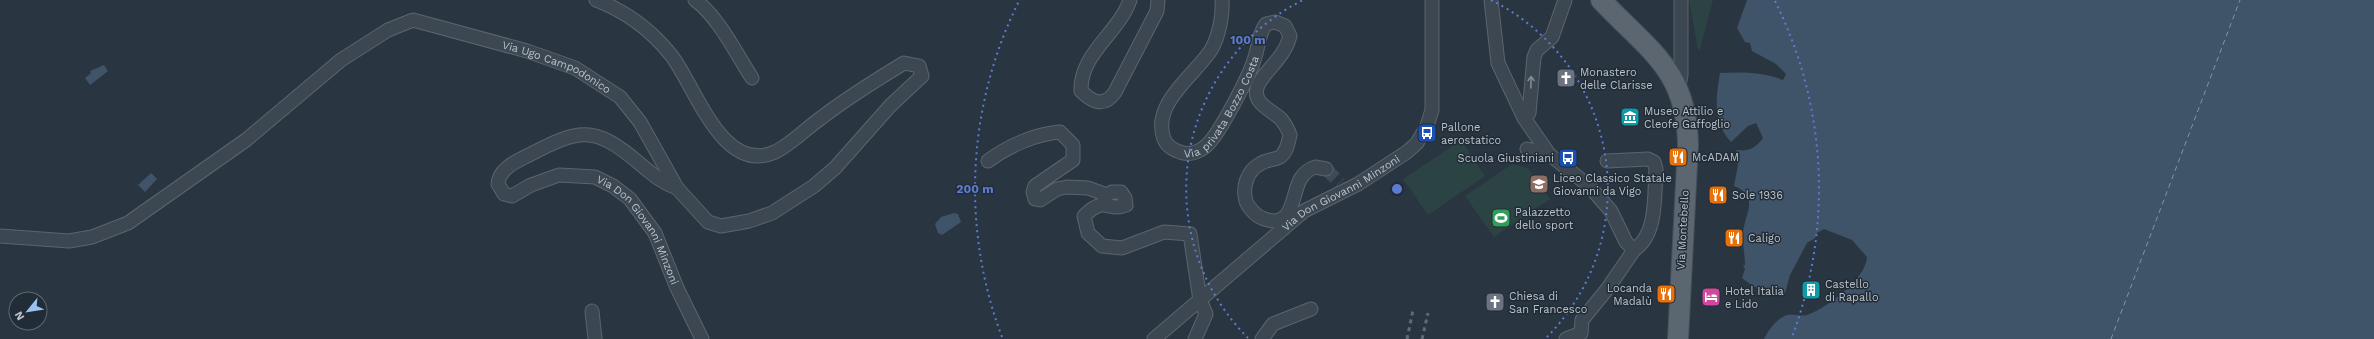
<svg xmlns="http://www.w3.org/2000/svg" width="2374" height="339" font-family="'Work Sans',sans-serif">
<style>
.green{fill:#2c4343}
.water{fill:#405469}
.lines{fill:none;stroke-linecap:round;stroke-linejoin:round}
.ferry{stroke:#7d95ab;stroke-width:1;stroke-dasharray:5 4;stroke-linecap:butt}
.minor-tunnel{stroke:#3f4a56;stroke-width:13;stroke-dasharray:13 6;stroke-linecap:butt}
.minor-casing{stroke:#5b656e;stroke-width:15}
.primary-casing{stroke:#47505a;stroke-width:22}
.minor{stroke:#3d4751;stroke-width:13}
.primary{stroke:#5b6671;stroke-width:20}
.rail{stroke:#606b78;stroke-width:3;stroke-dasharray:4 4;stroke-linecap:butt}
.oneway{stroke:#828b94}
.ring{fill:none;stroke:#5c7cd3;stroke-width:2;stroke-dasharray:2 4}
.labels{text-anchor:middle;dominant-baseline:central;stroke-width:3;stroke-linejoin:round;paint-order:stroke}
.street-label{font-size:11px;fill:#bac2cb;stroke:#222c36}
.poi-label{font-size:11px;fill:#bac2cb;stroke:#222c36;text-anchor:start}
.centre{fill:#5c7cd3;stroke:#222c36;stroke-width:2}
.ring-label{font-size:12px;text-anchor:middle;font-weight:bold;fill:#5c7cd3;stroke:#222c36;stroke-width:3;stroke-linejoin:round;paint-order:stroke}
</style>
<rect width="100%" height="100%" fill="#293541"/>
<!-- green -->
<g class="green">
<path d="M 1689,0 L 1713,0 L 1700,49 L 1698,50 Z"/>
<path d="M 1461,140 L 1485,176 L 1428,215 L 1403,179 Z"/>
<path d="M 1512,164 L 1528,168 L 1550,199 L 1494,237 L 1465,196 Z"/>
</g>
<!-- water -->
<g class="water">
<path d="M 1747,0 L 2374,0 L 2374,339 L 1764,339 C 1769,329 1776,319 1787,315 C 1792,313 1801,317 1807,315 C 1827,308 1866,279 1867,257 L 1852,240 L 1824,229 L 1817,233 L 1815,238 L 1807,243 L 1790,275 L 1785,293 C 1767,293 1756,289 1742,278 L 1745,269 L 1743,265 L 1745,265 C 1745,254 1742,243 1743,232 C 1745,214 1760,196 1734,186 L 1738,165 L 1736,150 C 1748,152 1756,148 1763,138 L 1756,123 L 1748,126 L 1731,142 C 1712,121 1716,98 1720,73 C 1742,72 1763,72 1783,80 L 1786,74 L 1776,64 L 1752,51 L 1750,43 L 1745,42 L 1737,28 Z"/>
<path d="M 104,65 L 108,71 L 90,85 L 85,78 L 91,73 L 90,71 Z"/>
<path d="M 151,173 L 157,179 L 145,192 L 138,185 Z"/>
<path d="M 954,213 L 958,214 L 961,222 L 942,235 L 938,233 L 935,224 L 941,217 Z"/>
</g>
<g class="lines">
<!-- ferry -->
<path class="ferry" d="M 2111,339 L 2240,0"/>
<!-- minor-tunnel -->
<path class="minor-tunnel" d="M 1326,169 L 1340,183"/>
<!-- minor casing -->
<g class="minor-casing">
<g id="minor">
<path d="M 695,0 C 718,16 737,55 752,78"/>
<path d="M 1130,0 C 1119,33 1080,53 1081,91 C 1092,102 1104,108 1115,92 L 1157,11 L 1158,0"/>
<path id="s1" d="M 1222,0 C 1223,16 1219,36 1211,50 C 1194,76 1151,104 1164,139 C 1167,147 1176,151 1183,153 C 1191,155 1201,151 1207,145 C 1220,133 1250,75 1255,57 C 1259,45 1258,35 1266,24 L 1275,22 L 1285,26 L 1290,36 C 1285,56 1269,67 1259,83 C 1249,102 1270,109 1281,119 C 1285,124 1288,129 1290,135 C 1288,143 1287,152 1280,157 C 1274,160 1265,160 1260,164 C 1247,171 1242,187 1246,201 C 1248,207 1256,216 1262,218 C 1295,232 1291,193 1301,178 C 1305,172 1309,169 1315,167 L 1326,169"/>
<path d="M 1491,0 L 1498,63 L 1524,118 L 1549,154 L 1589,186 L 1611,211 L 1626,242 L 1634,250 L 1608,288 L 1582,320 L 1581,333"/>
<path d="M 1678,92 L 1681,75 L 1681,0"/>
<path d="M 1524,118 L 1529,113 L 1534,57 L 1537,50 L 1552,37 L 1565,0"/>
<path d="M 1527,149 L 1549,154"/>
<path d="M 988,161 C 1008,146 1035,134 1060,132 L 1073,145 L 1073,160 L 1035,186 L 1033,192 L 1035,199 L 1040,200 L 1057,189 L 1067,187 L 1088,188 L 1107,195 L 1112,192 L 1121,192 L 1125,198 L 1126,205 C 1108,213 1106,194 1084,216 L 1088,233 L 1102,246 L 1122,248 L 1164,232 L 1190,234 L 1200,300 L 1206,314 L 1195,339"/>
<path d="M 1607,161 L 1648,159 L 1654,162 L 1656,169 C 1654,196 1658,234 1634,250"/>
<path id="s2" d="M 677,188 C 662,183 651,173 639,163 C 593,124 579,129 527,156 C 515,162 499,169 498,184 L 504,194 L 512,196 L 531,185 L 559,175 L 595,177 L 613,186 L 630,199 L 655,233 L 677,288 L 702,339"/>
<path id="s3" d="M 0,236 L 69,241 L 92,237 L 128,223 L 246,140 L 341,60 L 388,30 L 413,20 L 527,51 L 575,68 L 620,97 L 640,122 L 677,188 L 708,222 L 721,226 L 749,221 L 772,213 L 814,186 L 835,168 L 890,106 L 922,76 L 919,66 L 904,63 C 876,80 847,98 821,118 C 808,127 789,146 775,152 C 722,176 695,85 671,55 C 651,30 625,11 596,0"/>
<path d="M 592,311 L 595,339"/>
<path id="s4" d="M 1154,339 L 1304,211 L 1358,184 L 1407,152 L 1417,143 L 1427,126 L 1432,110 L 1432,0"/>
<path d="M 1262,339 L 1273,324 L 1311,309"/>
<path d="M 1566,339 L 1581,333"/>
</g>
</g>
<!-- primary casing -->
<g class="primary-casing">
<path id="primary" d="M 1601,0 C 1648,50 1687,69 1688,145 L 1678,339"/>
</g>
<!-- minor -->
<use href="#minor" class="minor"/>
<!-- primary -->
<use href="#primary" class="primary"/>
<!-- rail -->
<g class="rail">
<path d="M 1407,339 L 1413,310"/>
<path d="M 1422,339 L 1428,313"/>
</g>
</g>
<!-- one-way arrows -->
<defs><path id="oneway-shaft" d="M-6 0H5M1.5-3L5.5 0L1.5 3" fill="none" stroke-width="1.6" stroke-linecap="round" stroke-linejoin="round"/></defs>
<use class="oneway" href="#oneway-shaft" transform="translate(1531 82) rotate(-89)"/>
<!-- distance rings -->
<g class="ring">
<path d="M1248 338A211 211 0 0 1 1303 0M1491 0A211 211 0 0 1 1546 338"/>
<path d="M1002 337A422 422 0 0 1 1019 1M1775 1A422 422 0 0 1 1792 337"/>
</g>
<!-- icons -->
<defs>
<g id="church-square" transform="scale(1)"><rect x="-9" y="-9" width="18" height="18" rx="4" fill="#6b7280" stroke="#222c36"/><path d="M-1.2-6h2.4v3.5h3.3v2.4h-3.3V6h-2.4V-.1h-3.3v-2.4h3.3Z" fill="#fff"/></g>
<g id="museum-square" transform="scale(1)"><rect x="-9" y="-9" width="18" height="18" rx="4" fill="#0f9aa8" stroke="#222c36"/><path d="M0-6L6-3V-2H-6V-3ZM-5-1h2V3h-2ZM-1-1h2V3h-2ZM3-1h2V3H3ZM-6 4H6V6H-6Z" fill="#fff"/></g>
<g id="bus-square" transform="scale(1)"><rect x="-9" y="-9" width="18" height="18" rx="4" fill="#1a4fb4" stroke="#222c36"/><path d="M-5-6H5V4H4V6H2V4H-2V6H-4V4H-5ZM-3.5-4V0h7V-4ZM-3.5 1.2v1.5H-2V1.2ZM2 1.2v1.5H3.5V1.2Z" fill="#fff"/></g>
<g id="restaurant-square" transform="scale(1)"><rect x="-9" y="-9" width="18" height="18" rx="4" fill="#e8710a" stroke="#222c36"/><path d="M-5-6h1v4h1v-4h1v4h1v-4h1v5L-1.5 .5V6h-2V.5L-5-1ZM5-6V6H3V1.5H1.5Q1.5-4 5-6Z" fill="#fff"/></g>
<g id="school-square" transform="scale(1)"><rect x="-9" y="-9" width="18" height="18" rx="4" fill="#8d6e63" stroke="#222c36"/><path d="M0-5L7-2L0 1L-7-2ZM-4 1L0 2.5L4 1V4Q0 6-4 4Z" fill="#fff"/></g>
<g id="stadium-square" transform="scale(1)"><rect x="-9" y="-9" width="18" height="18" rx="4" fill="#2e9e5b" stroke="#222c36"/><path d="M0-5a6.5 5 0 1 0 0 10a6.5 5 0 1 0 0-10ZM-3.5-1.8h7v3.6h-7Z" fill="#fff"/></g>
<g id="building-square" transform="scale(1)"><rect x="-9" y="-9" width="18" height="18" rx="4" fill="#0f9aa8" stroke="#222c36"/><path d="M-4-6H4V6H1V3H-1V6H-4ZM-2.5-4.3h1.7v1.8h-1.7ZM.8-4.3h1.7v1.8H.8ZM-2.5-1h1.7V.8h-1.7ZM.8-1h1.7V.8H.8Z" fill="#fff"/></g>
<g id="hotel-square" transform="scale(1)"><rect x="-9" y="-9" width="18" height="18" rx="4" fill="#d1479c" stroke="#222c36"/><path d="M-6-4.5h1.5V1H6V5H4.5V3h-9V5H-6ZM-4 0a1.8 1.8 0 1 1 3.6 0ZM.5 0V-2.5h3Q6-2.5 6 0Z" fill="#fff"/></g>
</defs>
<g fill-rule="evenodd">
<use href="#church-square" x="1566" y="78"/>
<use href="#museum-square" x="1630" y="117"/>
<use href="#bus-square" x="1427" y="133"/>
<use href="#restaurant-square" x="1678" y="157"/>
<use href="#bus-square" x="1568" y="158"/>
<use href="#school-square" x="1539" y="184"/>
<use href="#restaurant-square" x="1718" y="195"/>
<use href="#stadium-square" x="1501" y="218"/>
<use href="#restaurant-square" x="1734" y="238"/>
<use href="#building-square" x="1811" y="290"/>
<use href="#restaurant-square" x="1666" y="294"/>
<use href="#hotel-square" x="1711" y="297"/>
<use href="#church-square" x="1495" y="302"/>
</g>
<g class="labels">
<!-- street labels -->
<g class="street-label">
<text stroke="none"><textPath href="#s3" startOffset="634">Via Ugo Campodonico</textPath></text>
<text stroke="none"><textPath href="#s1" startOffset="246">Via privata Bozzo Costa</textPath></text>
<text stroke="none"><textPath href="#s4" startOffset="238">Via Don Giovanni Minzoni</textPath></text>
<text transform="translate(1683 230) rotate(-87)">Via Montebello</text>
<text stroke="none"><textPath href="#s2" startOffset="391">Via Don Giovanni Minzoni</textPath></text>
</g>
<!-- poi labels -->
<g class="poi-label">
<text x="1580" y="72">Monastero<tspan x="1580" dy="13">delle Clarisse</tspan></text>
<text x="1644" y="111">Museo Attilio e<tspan x="1644" dy="13">Cleofe Gaffoglio</tspan></text>
<text x="1441" y="127">Pallone<tspan x="1441" dy="13">aerostatico</tspan></text>
<text x="1692" y="157">McADAM</text>
<text x="1554" y="158" text-anchor="end">Scuola Giustiniani</text>
<text x="1553" y="178">Liceo Classico Statale<tspan x="1553" dy="13">Giovanni da Vigo</tspan></text>
<text x="1732" y="195">Sole 1936</text>
<text x="1515" y="212">Palazzetto<tspan x="1515" dy="13">dello sport</tspan></text>
<text x="1748" y="238">Caligo</text>
<text x="1825" y="284">Castello<tspan x="1825" dy="13">di Rapallo</tspan></text>
<text x="1652" y="288" text-anchor="end">Locanda<tspan x="1652" dy="13">Madalù</tspan></text>
<text x="1725" y="291">Hotel Italia<tspan x="1725" dy="13">e Lido</tspan></text>
<text x="1509" y="296">Chiesa di<tspan x="1509" dy="13">San Francesco</tspan></text>
</g>
</g>
<circle cx="1397" cy="189" r="6" class="centre"/>
<g class="ring-label">
<text x="1248" y="44">100 m</text>
<text x="975" y="193">200 m</text>
</g>
<!-- north arrow -->
<g transform="translate(28 311) rotate(240)"><circle r="19" fill="#222c36" stroke="#5f6872"/>
<path d="M0-3L7 15L0 10L-7 15Z" fill="#99c2f1"/>
<text y="-6" font-size="11" font-weight="bold" text-anchor="middle" fill="#bac2cb">N</text>
</g>
</svg>
